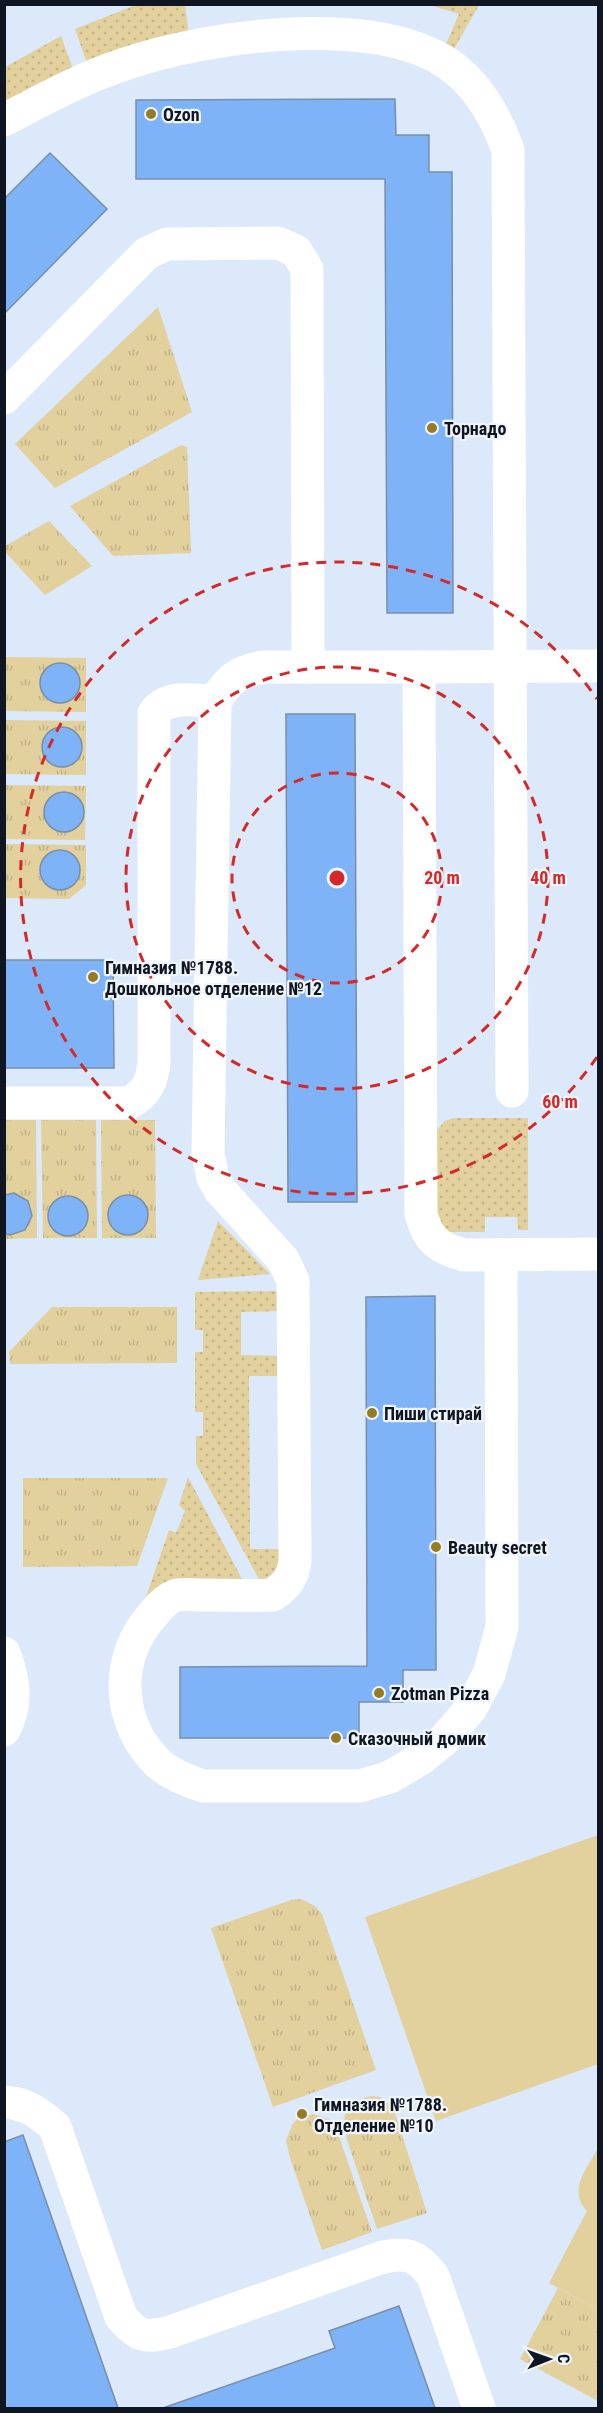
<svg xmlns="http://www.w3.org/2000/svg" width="603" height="2413" font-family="'Roboto Condensed',sans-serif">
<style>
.grass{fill:url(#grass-dots)}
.park{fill:url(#park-tufts)}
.garden{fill:#e2d09d}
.building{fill:#7eb3f7;stroke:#798ea9;stroke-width:1.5}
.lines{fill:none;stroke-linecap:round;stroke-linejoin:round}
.minor{stroke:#fff;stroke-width:33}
.ring{fill:none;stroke:#d62828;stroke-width:3;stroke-dasharray:10 8}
.poi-dot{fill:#967b23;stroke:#f0f5fb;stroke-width:2}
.labels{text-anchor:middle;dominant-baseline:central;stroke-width:4.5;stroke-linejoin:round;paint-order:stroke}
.poi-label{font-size:18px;font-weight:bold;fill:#0f1621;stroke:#f0f5fb;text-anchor:start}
.centre{fill:#d62828;stroke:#f0f5fb;stroke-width:3}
.ring-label{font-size:18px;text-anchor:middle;font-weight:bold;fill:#d62828;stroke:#f0f5fb;stroke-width:4.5;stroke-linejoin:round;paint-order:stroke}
</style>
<defs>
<pattern id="grass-dots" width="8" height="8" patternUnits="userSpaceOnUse" patternTransform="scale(1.5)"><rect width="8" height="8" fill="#e2d09d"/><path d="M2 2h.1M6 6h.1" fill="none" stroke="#c1b287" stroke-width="1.8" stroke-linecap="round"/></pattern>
<pattern id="park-tufts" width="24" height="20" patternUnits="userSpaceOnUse" patternTransform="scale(1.5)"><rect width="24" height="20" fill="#e2d09d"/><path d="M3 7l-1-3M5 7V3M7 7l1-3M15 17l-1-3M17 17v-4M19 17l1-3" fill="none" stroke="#c1b287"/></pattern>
</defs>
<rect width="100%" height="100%" fill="#dbe9fa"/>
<!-- grass -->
<g class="grass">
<path d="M 185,4 L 189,34 L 88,66 L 75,29 L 136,5 Z"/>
<path d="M 430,5 L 479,5 L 454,49 L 446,44 L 459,14 Z"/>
<path d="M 61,36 L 74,72 L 5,107 L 5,67 Z"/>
<path d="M 454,1118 L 528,1118 L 528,1230 L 518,1230 L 517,1217 L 485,1217 L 485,1232 L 448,1232 L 437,1225 L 434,1133 L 445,1121 Z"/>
<path d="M 218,1221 L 270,1274 L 198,1280 Z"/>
<path d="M 279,1291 L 278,1311 L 241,1312 L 241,1355 L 279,1356 L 279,1376 L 249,1376 L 250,1549 L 280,1549 C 280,1565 275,1575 260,1581 L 196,1464 L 196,1436 L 203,1436 L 203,1412 L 195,1412 L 195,1352 L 203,1352 L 203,1330 L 195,1330 L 195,1292 Z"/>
<path d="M 188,1477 L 243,1581 L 146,1605 L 146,1597 L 169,1530 L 176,1533 L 185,1511 L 179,1505 Z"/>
</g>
<!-- park -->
<g class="park">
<path d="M 158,307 L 192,412 L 55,488 L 15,444 Z"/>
<path d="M 181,445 L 187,447 L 191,553 L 113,556 L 70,506 Z"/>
<path d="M 49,521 L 92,566 L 45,595 L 5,552 L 5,546 Z"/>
<path d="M 5,657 L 86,658 L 86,712 L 5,711 Z"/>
<path d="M 5,720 L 86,721 L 86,775 L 5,774 Z"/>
<path d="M 5,785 L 86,786 L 85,840 L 5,839 Z"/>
<path d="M 5,844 L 86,845 L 86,885 L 69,899 L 5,898 Z"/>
<path d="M 4,1120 L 36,1120 L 37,1238 L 5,1239 Z"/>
<path d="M 41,1120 L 96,1120 L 97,1238 L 43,1238 Z"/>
<path d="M 101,1120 L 155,1120 L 156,1238 L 102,1238 Z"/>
<path d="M 52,1307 L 177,1307 L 177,1363 L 10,1364 L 9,1352 Z"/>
<path d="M 23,1478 L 168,1478 L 137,1566 L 23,1567 Z"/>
<path d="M 301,1899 L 315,1906 L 322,1914 L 376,2070 L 273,2107 L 211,1928 L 291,1900 Z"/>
<path d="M 371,2096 L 380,2097 L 393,2107 L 427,2213 L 377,2229 L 347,2140 L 344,2122 L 345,2114 L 355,2101 Z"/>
<path d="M 313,2114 L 329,2119 L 335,2125 L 372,2232 L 322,2250 L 290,2158 L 286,2141 L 292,2125 L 297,2119 Z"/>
<path d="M 558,2288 L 598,2309 L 598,2401 L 520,2359 Z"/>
</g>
<!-- garden -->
<g class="garden">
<path d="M 598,1835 L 598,2064 L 436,2121 L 365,1917 Z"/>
<path d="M 598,2148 L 598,2309 L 549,2283 L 587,2211 C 567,2190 587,2169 598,2148 Z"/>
</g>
<!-- building -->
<g class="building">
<path d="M 395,99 L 396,135 L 429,135 L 429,172 L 452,172 L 453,613 L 387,613 L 385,179 L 136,179 L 136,100 Z"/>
<path d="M 50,153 L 107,209 L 4,314 L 4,199 Z"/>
<circle cx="60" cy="683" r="20"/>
<path d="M 286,714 L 355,714 L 357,1202 L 288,1202 Z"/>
<circle cx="62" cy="747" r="20"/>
<circle cx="64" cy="812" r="20"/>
<circle cx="60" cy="870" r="20"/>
<path d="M 4,960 L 113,960 L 114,1068 L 4,1068 Z"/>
<path d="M 14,1193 L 28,1201 L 32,1216 L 25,1230 L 10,1235 L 4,1233 L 4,1195 Z"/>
<circle cx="128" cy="1215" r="20"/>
<circle cx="68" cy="1216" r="20"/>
<path d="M 435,1296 L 436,1670 L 403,1670 L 403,1702 L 359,1702 L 359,1738 L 180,1738 L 180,1667 L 367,1666 L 366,1297 Z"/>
<path d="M 23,2135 L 118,2408 L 4,2408 L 4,2142 Z"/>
<path d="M 399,2306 L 435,2408 L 163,2408 L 335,2348 L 329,2331 Z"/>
</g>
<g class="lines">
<!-- minor -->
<g class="minor">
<path d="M 4,120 C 44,99 82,78 125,64 C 206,36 365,14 442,60 C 476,80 495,114 508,150 L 512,1091"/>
<path d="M 4,398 L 147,253 L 167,244 L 278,243 L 296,251 L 307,269 L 308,667"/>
<path d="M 598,666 L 419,667 L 421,1214 C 428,1240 438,1248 464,1255 L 598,1254"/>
<path d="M 419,667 L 263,667 C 237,672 229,679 215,701 L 208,1154 L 213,1178 L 220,1190 L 284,1261 L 293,1281 L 295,1561 C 293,1578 286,1586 273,1595 C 250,1596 227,1595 204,1595 C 196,1595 185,1594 177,1595 C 165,1598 153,1614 146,1623 C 114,1666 119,1726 159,1764 C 172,1775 187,1781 203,1786 L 360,1786 L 390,1777 L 422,1758 L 443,1741 L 471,1708 L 489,1674 L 502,1627 L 501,1255"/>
<path d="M 4,1103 L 129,1103 C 147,1093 153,1081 154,1060 L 154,713 C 168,694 194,701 215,701"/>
<path d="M 4,1653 C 14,1680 18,1703 4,1730"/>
<path d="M 4,2102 C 26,2103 39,2113 55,2127 L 121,2317 C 139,2337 144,2338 170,2332 L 380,2258 C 406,2251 417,2255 433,2276 L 479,2408"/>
</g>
</g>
<!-- distance rings -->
<g class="ring">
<circle cx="337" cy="878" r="105"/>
<circle cx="337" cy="878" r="211"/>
<path d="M597 1057A316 316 0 1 1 597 699"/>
</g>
<!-- markers -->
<g class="poi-dot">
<circle cx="151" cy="114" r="6"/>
<circle cx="432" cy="428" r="6"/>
<circle cx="93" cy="977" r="6"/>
<circle cx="372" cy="1413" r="6"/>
<circle cx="436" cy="1547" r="6"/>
<circle cx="379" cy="1693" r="6"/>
<circle cx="336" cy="1738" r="6"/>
<circle cx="302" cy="2114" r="6"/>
</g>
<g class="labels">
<!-- poi labels -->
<g class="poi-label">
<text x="163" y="114">Ozon</text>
<text x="444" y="428">Торнадо</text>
<text x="105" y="967">Гимназия №1788.<tspan x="105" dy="21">Дошкольное отделение №12</tspan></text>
<text x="384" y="1413">Пиши стирай</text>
<text x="448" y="1547">Beauty secret</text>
<text x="391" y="1693">Zotman Pizza</text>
<text x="348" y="1738">Сказочный домик</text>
<text x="314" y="2104">Гимназия №1788.<tspan x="314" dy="21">Отделение №10</tspan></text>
</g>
</g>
<circle cx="337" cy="878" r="9" class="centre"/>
<g class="ring-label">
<text x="442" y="884">20 m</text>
<text x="548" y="884">40 m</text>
<text x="560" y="1108">60 m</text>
</g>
<!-- border -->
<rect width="603" height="2413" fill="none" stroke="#0f1621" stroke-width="12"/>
<!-- north arrow -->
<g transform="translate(549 2359) rotate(89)" stroke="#f0f5fb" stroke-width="4.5" paint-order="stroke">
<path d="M0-4.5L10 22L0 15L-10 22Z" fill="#0f1621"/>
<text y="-9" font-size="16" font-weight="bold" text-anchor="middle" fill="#0f1621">С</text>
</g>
</svg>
